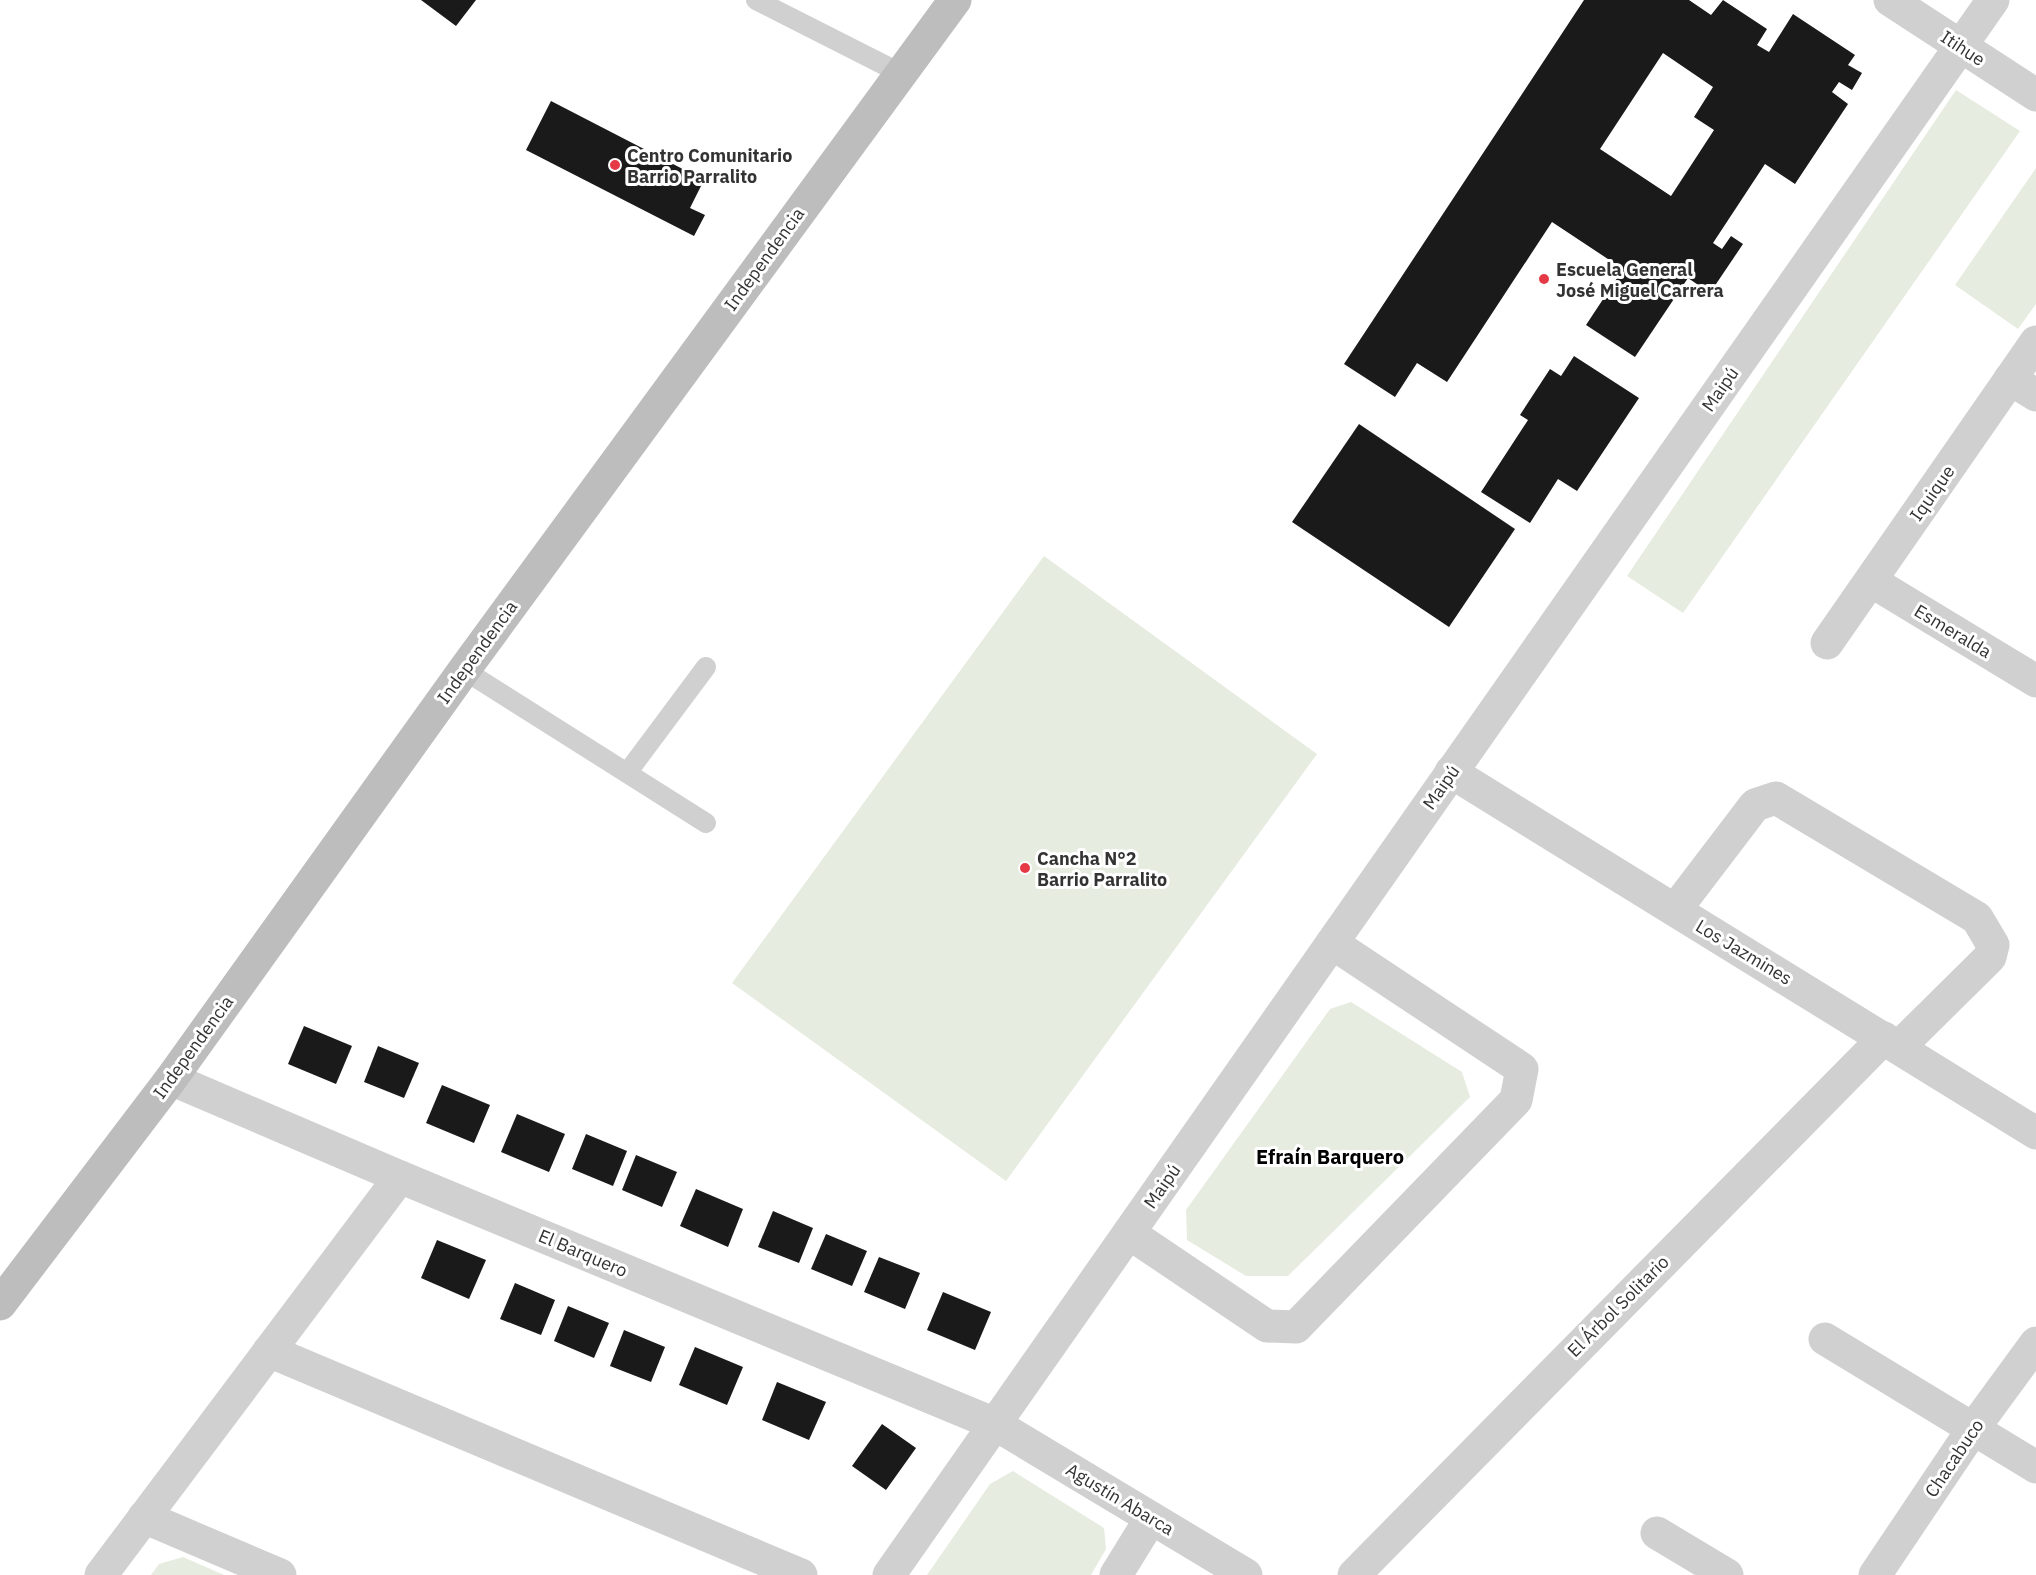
<svg xmlns="http://www.w3.org/2000/svg" width="2036" height="1575" font-family="'IBM Plex Sans',sans-serif">
<style>
.green{fill:#e6ecdf}
.building{fill:#1a1a1a;fill-rule:evenodd}
.lines{fill:none;stroke-linecap:round;stroke-linejoin:round}
.lane{stroke:#d0d0d0;stroke-width:20}
.street{stroke:#d0d0d0;stroke-width:33}
.secondary{stroke:#bdbdbd;stroke-width:33}
.poi-dot{fill:#e63946;stroke:#fff;stroke-width:2}
.labels{text-anchor:middle;dominant-baseline:central;stroke-width:6;stroke-linejoin:round;paint-order:stroke}
.street-label{font-size:18px;fill:#333;stroke:#fff}
.poi-label{font-size:18px;font-weight:bold;fill:#333;stroke:#fff;text-anchor:start}
.neighbourhood-label{font-size:20px;font-weight:bold;fill:#000;stroke:#fff}
</style>
<rect width="100%" height="100%" fill="#fff"/>
<!-- green -->
<g class="green">
<path d="M 1956,90 L 2020,131 L 1683,613 L 1627,576 Z"/>
<path d="M 2036,168 L 2036,304 L 2018,329 L 1955,285 Z"/>
<path d="M 1044,556 L 1317,754 L 1006,1181 L 732,983 Z"/>
<path d="M 1351,1002 L 1462,1072 L 1470,1097 L 1288,1276 L 1246,1276 L 1187,1240 L 1186,1210 L 1330,1009 Z"/>
<path d="M 1013,1471 L 1104,1528 L 1106,1549 L 1091,1575 L 927,1575 L 990,1484 Z"/>
<path d="M 183,1557 L 224,1575 L 151,1575 L 159,1564 Z"/>
</g>
<!-- building -->
<g class="building">
<path d="M 421,0 L 476,0 L 456,26 Z"/>
<path d="M 1584,0 L 1689,0 L 1711,15 L 1723,0 L 1767,29 L 1757,45 L 1769,52 L 1793,14 L 1855,55 L 1848,65 L 1862,73 L 1852,90 L 1839,82 L 1832,92 L 1848,104 L 1795,184 L 1765,164 L 1713,243 L 1722,249 L 1731,236 L 1743,244 L 1710,293 L 1688,278 L 1635,357 L 1586,325 L 1623,269 L 1552,222 L 1447,382 L 1417,363 L 1395,397 L 1344,364 ZM 1663,53 L 1713,87 L 1694,117 L 1714,130 L 1671,196 L 1600,149 Z"/>
<path d="M 551,101 L 704,180 L 690,208 L 705,215 L 694,236 L 526,150 Z"/>
<path d="M 1574,356 L 1639,398 L 1577,491 L 1558,479 L 1530,523 L 1481,492 L 1528,420 L 1520,415 L 1550,369 L 1561,376 Z"/>
<path d="M 1359,424 L 1515,529 L 1449,627 L 1292,522 Z"/>
<path d="M 304,1026 L 352,1046 L 336,1084 L 288,1064 Z"/>
<path d="M 378,1046 L 419,1063 L 404,1098 L 364,1082 Z"/>
<path d="M 442,1085 L 490,1105 L 474,1143 L 426,1123 Z"/>
<path d="M 517,1114 L 565,1134 L 549,1172 L 501,1152 Z"/>
<path d="M 586,1134 L 627,1151 L 613,1186 L 572,1169 Z"/>
<path d="M 636,1155 L 677,1172 L 662,1207 L 622,1190 Z"/>
<path d="M 696,1189 L 743,1209 L 728,1247 L 680,1226 Z"/>
<path d="M 773,1211 L 813,1228 L 799,1263 L 758,1247 Z"/>
<path d="M 826,1234 L 867,1251 L 852,1286 L 811,1269 Z"/>
<path d="M 437,1240 L 486,1260 L 469,1299 L 421,1278 Z"/>
<path d="M 879,1257 L 920,1273 L 905,1309 L 864,1292 Z"/>
<path d="M 515,1283 L 555,1300 L 541,1335 L 500,1319 Z"/>
<path d="M 943,1292 L 991,1312 L 975,1350 L 927,1330 Z"/>
<path d="M 568,1306 L 609,1323 L 594,1358 L 554,1341 Z"/>
<path d="M 624,1330 L 665,1347 L 651,1382 L 610,1366 Z"/>
<path d="M 695,1347 L 743,1367 L 727,1405 L 679,1385 Z"/>
<path d="M 777,1382 L 826,1402 L 809,1440 L 762,1420 Z"/>
<path d="M 882,1424 L 916,1448 L 886,1490 L 852,1466 Z"/>
</g>
<g class="lines">
<!-- lane -->
<g class="lane">
<path d="M 756,0 L 900,73"/>
<path d="M 464,670 L 706,823"/>
<path d="M 627,773 L 706,667"/>
</g>
<!-- street -->
<g class="street">
<path d="M 1890,0 L 2036,95"/>
<path d="M 2010,379 L 2036,395"/>
<path d="M 1871,581 L 2036,681"/>
<path d="M 1827,643 L 2036,342"/>
<path d="M 1451,772 L 2036,1133"/>
<path d="M 1675,910 L 1755,805 L 1776,798 L 1977,918 L 1993,945 L 1990,957 L 1899,1047"/>
<path d="M 171,1079 L 400,1177 L 995,1424 L 1246,1575"/>
<path d="M 1129,1233 L 1267,1326 L 1296,1327 L 1516,1100 L 1522,1069 L 1332,943"/>
<path d="M 1825,1339 L 2036,1467"/>
<path d="M 269,1351 L 801,1575"/>
<path d="M 144,1517 L 280,1575"/>
<path d="M 1657,1533 L 1727,1575"/>
<path d="M 101,1575 L 400,1177"/>
<path d="M 889,1575 L 1993,0"/>
<path d="M 1116,1575 L 1151,1518"/>
<path d="M 1354,1575 L 1884,1038"/>
<path d="M 1875,1575 L 1973,1429 L 2036,1343"/>
</g>
<!-- secondary -->
<path class="secondary" d="M 0,1304 L 171,1079 L 464,670 L 955,0"/>
</g>
<!-- markers -->
<g class="poi-dot">
<circle cx="615" cy="165" r="6"/>
<circle cx="1544" cy="279" r="6"/>
<circle cx="1025" cy="868" r="6"/>
</g>
<g class="labels">
<!-- street labels -->
<g class="street-label">
<text transform="translate(1963 48) rotate(33)">Itihue</text>
<text transform="translate(764 259) rotate(-54)">Independencia</text>
<text transform="translate(1720 389) rotate(-55)">Maipú</text>
<text transform="translate(1932 493) rotate(-55)">Iquique</text>
<text transform="translate(1953 631) rotate(31)">Esmeralda</text>
<text transform="translate(477 652) rotate(-54)">Independencia</text>
<text transform="translate(1441 787) rotate(-55)">Maipú</text>
<text transform="translate(1744 952) rotate(31)">Los Jazmines</text>
<text transform="translate(193 1047) rotate(-54)">Independencia</text>
<text transform="translate(1162 1186) rotate(-55)">Maipú</text>
<text transform="translate(583 1253) rotate(23)">El Barquero</text>
<text transform="translate(1618 1306) rotate(-45)">El Árbol Solitario</text>
<text transform="translate(1954 1458) rotate(-56)">Chacabuco</text>
<text transform="translate(1120 1499) rotate(31)">Agustín Abarca</text>
</g>
<!-- poi labels -->
<g class="poi-label">
<text x="627" y="155">Centro Comunitario<tspan x="627" dy="21">Barrio Parralito</tspan></text>
<text x="1556" y="269">Escuela General<tspan x="1556" dy="21">José Miguel Carrera</tspan></text>
<text x="1037" y="858">Cancha N°2<tspan x="1037" dy="21">Barrio Parralito</tspan></text>
</g>
<!-- neighbourhood labels -->
<g class="neighbourhood-label">
<text x="1330" y="1156">Efraín Barquero</text>
</g>
</g>
</svg>
